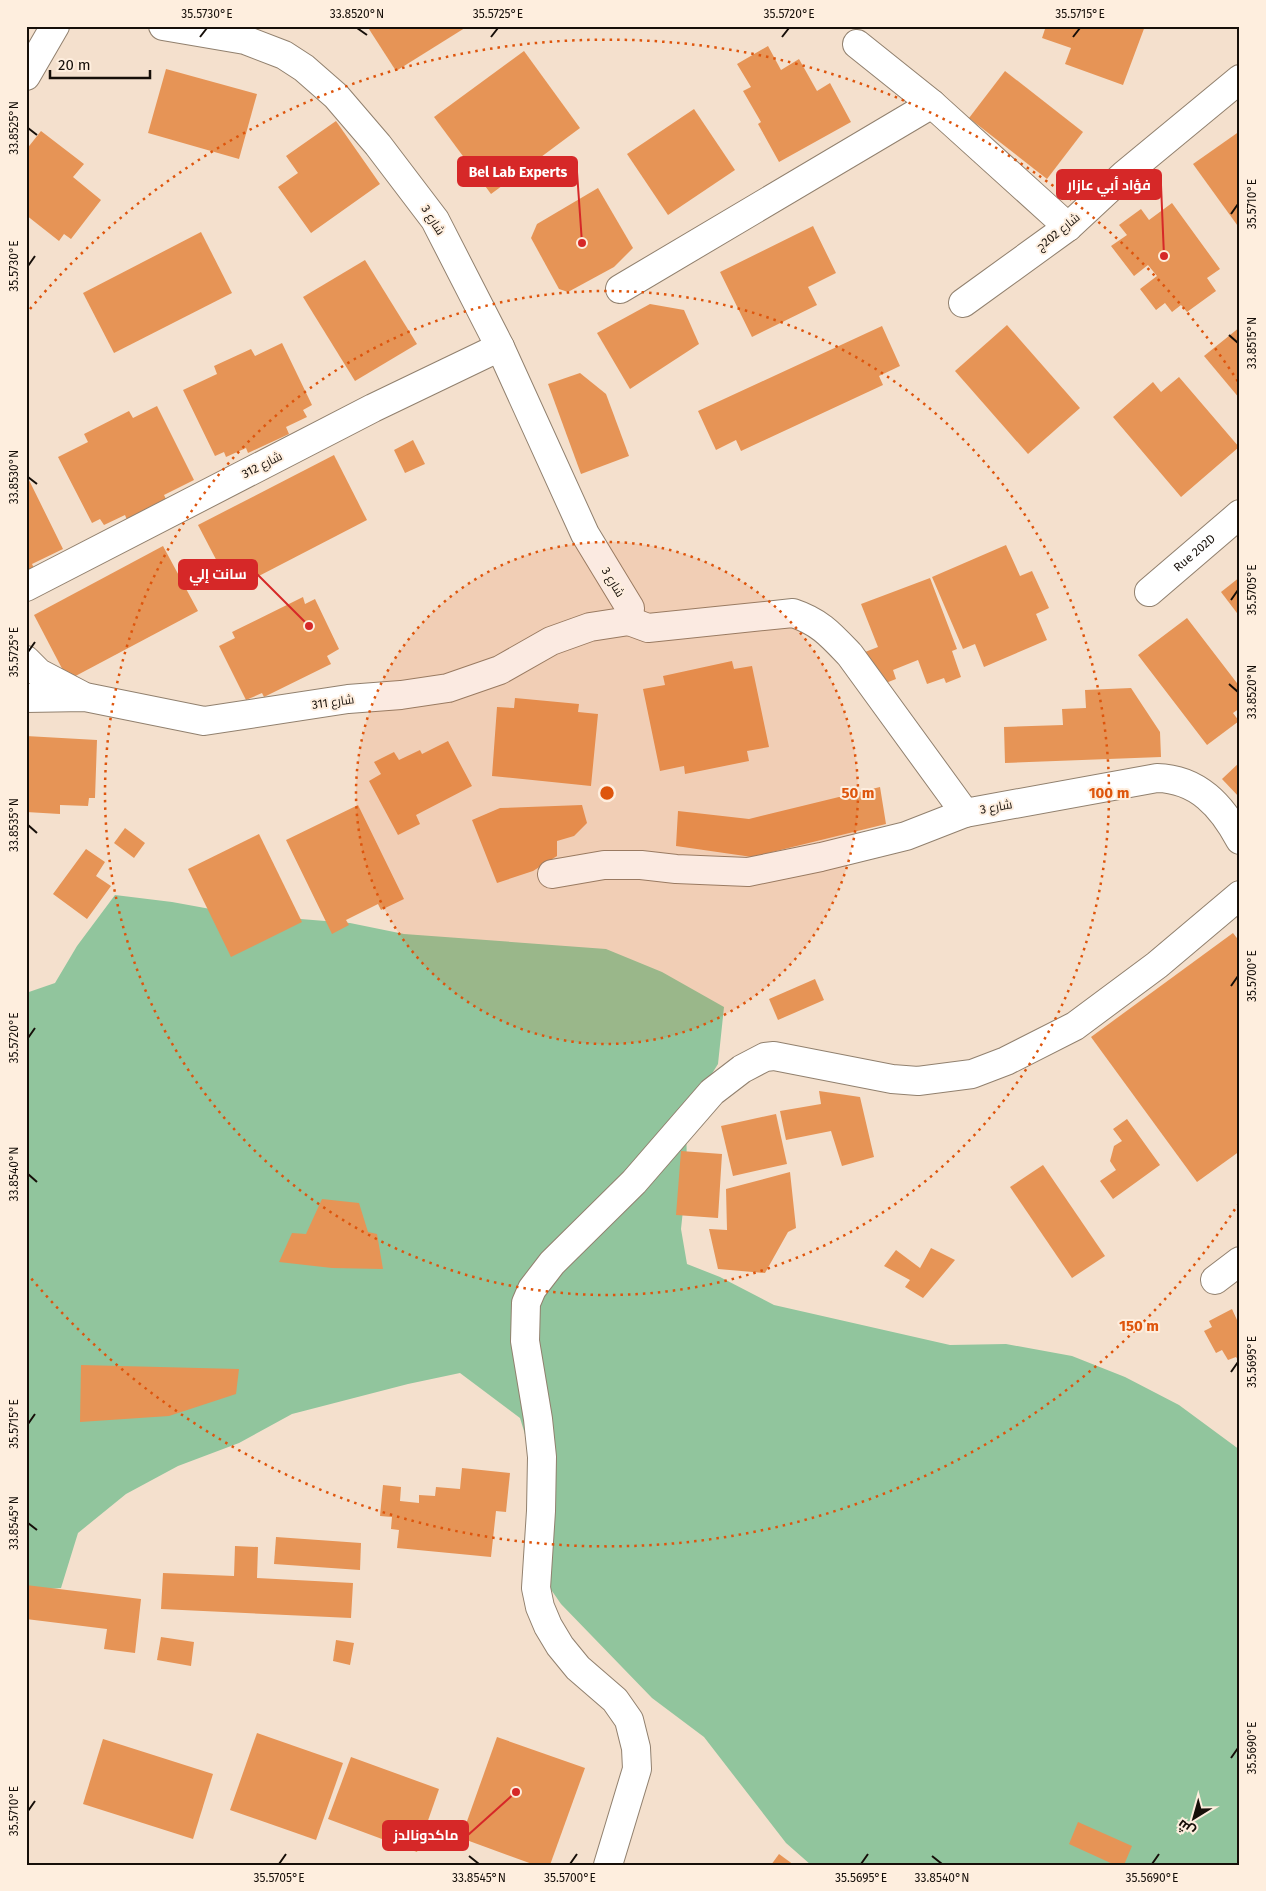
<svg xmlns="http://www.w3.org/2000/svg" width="1266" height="1891" font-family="'Fira Sans',Cairo,sans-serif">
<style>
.green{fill:#91c59d}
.building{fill:#e69456}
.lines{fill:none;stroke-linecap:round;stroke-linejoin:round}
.minor-casing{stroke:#91806e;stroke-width:30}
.minor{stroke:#fff;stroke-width:28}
.ticks{fill:none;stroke:#160f09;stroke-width:2}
.ring{fill:none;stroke:#de550c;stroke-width:2.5;stroke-dasharray:2.5 5}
.labels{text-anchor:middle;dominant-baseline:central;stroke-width:4;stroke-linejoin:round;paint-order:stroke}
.street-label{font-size:12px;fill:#160f09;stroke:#feeede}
.centre{fill:#de550c;stroke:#feeede;stroke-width:2.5}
.ring-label{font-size:15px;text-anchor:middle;font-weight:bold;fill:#de550c;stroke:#feeede;stroke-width:4;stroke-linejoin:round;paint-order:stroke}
.leader{fill:none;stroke:#d62828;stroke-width:2}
.callout-dot{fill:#d62828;stroke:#feeede;stroke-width:2}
.callout{fill:#d62828;stroke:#d62828;stroke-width:2}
.callout-label{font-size:14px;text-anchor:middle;font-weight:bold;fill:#fff}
.neatline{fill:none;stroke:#160f09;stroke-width:2}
.ticks-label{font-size:12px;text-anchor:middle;fill:#160f09}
</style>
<rect width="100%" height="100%" fill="#f4e0cd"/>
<!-- green -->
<path class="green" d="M 115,895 L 172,902 L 238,914 L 350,923 L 404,934 L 606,949 L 662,972 L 724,1007 L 718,1064 L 686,1115 L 687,1172 L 681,1229 L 687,1264 L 720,1277 L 774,1305 L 950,1345 L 1006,1344 L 1072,1356 L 1125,1377 L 1179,1405 L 1240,1450 L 1240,1865 L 811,1865 L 786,1843 L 704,1737 L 652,1698 L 561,1604 L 525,1552 L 540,1483 L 520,1418 L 460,1373 L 408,1384 L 292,1414 L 239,1443 L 178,1466 L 126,1494 L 78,1533 L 61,1588 L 26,1591 L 26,993 L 55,983 L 77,946 Z"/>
<!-- building -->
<g class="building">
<path d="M 367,26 L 468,26 L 396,71 Z"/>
<path d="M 1046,26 L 1145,26 L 1123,85 L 1065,64 L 1071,48 L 1042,38 Z"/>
<path d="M 768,46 L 781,70 L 799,59 L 817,91 L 830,83 L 851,122 L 779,162 L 758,124 L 761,122 L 743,91 L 751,87 L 737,64 Z"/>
<path d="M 524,51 L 580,128 L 491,194 L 434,117 Z"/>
<path d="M 166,69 L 257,94 L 239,159 L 148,133 Z"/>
<path d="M 1005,71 L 1083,132 L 1047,179 L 969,118 Z"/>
<path d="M 694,109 L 735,170 L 668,215 L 627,154 Z"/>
<path d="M 336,121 L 380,184 L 311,233 L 278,187 L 298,173 L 286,156 Z"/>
<path d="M 41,131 L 84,164 L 73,177 L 101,200 L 71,239 L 64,234 L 59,241 L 26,215 L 26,150 Z"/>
<path d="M 1240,131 L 1240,229 L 1193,164 Z"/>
<path d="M 598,188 L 633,248 L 614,267 L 568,292 L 559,289 L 531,238 L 537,224 Z"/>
<path d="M 1172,203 L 1220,269 L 1207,278 L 1216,291 L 1187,312 L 1181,305 L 1172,312 L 1165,303 L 1156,310 L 1140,289 L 1157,276 L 1148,265 L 1134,276 L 1111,246 L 1127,235 L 1119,225 L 1141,209 L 1149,220 Z"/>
<path d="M 813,226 L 836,273 L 808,287 L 817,305 L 752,337 L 720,272 Z"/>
<path d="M 201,232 L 232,293 L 114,353 L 83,293 Z"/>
<path d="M 365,260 L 417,344 L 355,381 L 303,297 Z"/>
<path d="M 650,304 L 684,310 L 699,344 L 630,389 L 597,333 Z"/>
<path d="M 1007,325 L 1080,408 L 1028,454 L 955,371 Z"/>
<path d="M 882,326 L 900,366 L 879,376 L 883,385 L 741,451 L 736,440 L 716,450 L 698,411 Z"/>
<path d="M 1240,327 L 1240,399 L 1204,356 Z"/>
<path d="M 282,343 L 312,405 L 303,410 L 307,417 L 286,427 L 289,434 L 248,453 L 246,448 L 226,457 L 224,452 L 215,456 L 183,390 L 217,374 L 214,366 L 251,349 L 255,356 Z"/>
<path d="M 580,373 L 606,394 L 629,456 L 581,474 L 548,384 Z"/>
<path d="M 1179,377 L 1239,447 L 1181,497 L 1113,417 L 1153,382 L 1161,392 Z"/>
<path d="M 157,406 L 194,480 L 164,495 L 167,501 L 127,520 L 125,515 L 104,525 L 100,519 L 92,523 L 58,457 L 88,442 L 84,434 L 129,411 L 133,418 Z"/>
<path d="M 413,440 L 425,464 L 405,473 L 394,450 Z"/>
<path d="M 334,455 L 367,520 L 232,590 L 198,525 Z"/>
<path d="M 28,478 L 63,549 L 32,564 L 36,572 L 26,576 L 26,479 Z"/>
<path d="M 1006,545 L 1020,576 L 1032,571 L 1049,608 L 1036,614 L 1047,640 L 984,667 L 975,644 L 963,649 L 932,577 Z"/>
<path d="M 163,546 L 198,611 L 68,680 L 34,615 Z"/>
<path d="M 1240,577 L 1240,617 L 1221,592 Z"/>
<path d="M 930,578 L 957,649 L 952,651 L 961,677 L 946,683 L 944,678 L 927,684 L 918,660 L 893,670 L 896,679 L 878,686 L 865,652 L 878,647 L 861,604 Z"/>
<path d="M 303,597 L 305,604 L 315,599 L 339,649 L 327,656 L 331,664 L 264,697 L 262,693 L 246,700 L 219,646 L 235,638 L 232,632 Z"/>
<path d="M 1187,618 L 1240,687 L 1240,708 L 1233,713 L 1239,721 L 1207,745 L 1138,655 Z"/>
<path d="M 732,661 L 734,669 L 752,666 L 769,747 L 747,751 L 749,761 L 685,774 L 684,766 L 660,771 L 643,689 L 665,685 L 663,676 Z"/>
<path d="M 1131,688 L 1160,732 L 1161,757 L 1005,763 L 1004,727 L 1063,725 L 1062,709 L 1086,708 L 1085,690 Z"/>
<path d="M 515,698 L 579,704 L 578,712 L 598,714 L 591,786 L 492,776 L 497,707 L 514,708 Z"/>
<path d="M 26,736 L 97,740 L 95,798 L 89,798 L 88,806 L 60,805 L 60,814 L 26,812 Z"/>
<path d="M 448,741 L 472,786 L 416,815 L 420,824 L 398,835 L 369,781 L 381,774 L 374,762 L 394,752 L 399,760 L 420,750 L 422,754 Z"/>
<path d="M 1240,762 L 1240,798 L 1222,779 Z"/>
<path d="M 880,787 L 886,824 L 752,857 L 676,846 L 678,811 L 749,819 Z"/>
<path d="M 358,805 L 404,899 L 381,910 L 378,904 L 346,920 L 349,925 L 332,934 L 286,840 Z"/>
<path d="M 582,805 L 587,823 L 574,836 L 557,841 L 557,856 L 533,871 L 497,883 L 472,820 L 500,808 Z"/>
<path d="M 125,828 L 145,843 L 134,858 L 114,843 Z"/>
<path d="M 259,834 L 302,922 L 231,957 L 188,869 Z"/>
<path d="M 86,849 L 105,862 L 96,876 L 111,886 L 87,919 L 53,894 Z"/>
<path d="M 1233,933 L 1240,942 L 1240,1151 L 1197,1182 L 1091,1037 Z"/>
<path d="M 815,979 L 824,1000 L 778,1020 L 769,999 Z"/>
<path d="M 819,1091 L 860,1097 L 874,1157 L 842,1166 L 831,1131 L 786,1140 L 780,1111 L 821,1104 Z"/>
<path d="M 776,1114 L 787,1164 L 733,1176 L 721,1126 Z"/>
<path d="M 1127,1119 L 1160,1165 L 1113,1199 L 1100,1181 L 1116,1170 L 1110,1161 L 1114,1146 L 1122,1141 L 1113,1129 Z"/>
<path d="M 681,1151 L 722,1154 L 718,1218 L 676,1215 Z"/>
<path d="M 1043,1165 L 1105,1256 L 1072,1278 L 1010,1187 Z"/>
<path d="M 790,1172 L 796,1228 L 788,1232 L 765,1273 L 718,1269 L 709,1229 L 727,1230 L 726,1189 Z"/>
<path d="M 322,1199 L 359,1203 L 368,1232 L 377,1234 L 383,1269 L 332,1268 L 279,1262 L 292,1233 L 306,1234 Z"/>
<path d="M 931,1248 L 955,1260 L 923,1298 L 905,1287 L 910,1280 L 884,1266 L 896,1250 L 920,1268 Z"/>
<path d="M 1232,1309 L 1237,1320 L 1240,1318 L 1240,1363 L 1236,1357 L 1228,1360 L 1222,1350 L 1216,1353 L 1204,1331 L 1212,1327 L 1209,1321 Z"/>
<path d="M 81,1365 L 239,1369 L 236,1394 L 169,1416 L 80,1422 Z"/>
<path d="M 462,1468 L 510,1473 L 506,1512 L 496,1511 L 491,1557 L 397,1548 L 399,1530 L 391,1529 L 392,1517 L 380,1516 L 383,1485 L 401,1487 L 400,1501 L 419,1503 L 419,1495 L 435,1496 L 436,1487 L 460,1489 Z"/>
<path d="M 276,1537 L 361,1543 L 360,1570 L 274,1564 Z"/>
<path d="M 235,1546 L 258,1547 L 257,1578 L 353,1583 L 351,1618 L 161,1609 L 163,1573 L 234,1576 Z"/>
<path d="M 26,1585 L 141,1599 L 135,1653 L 104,1649 L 107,1629 L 26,1619 Z"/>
<path d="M 161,1637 L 194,1642 L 191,1666 L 157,1660 Z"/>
<path d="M 336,1640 L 354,1643 L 350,1665 L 333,1661 Z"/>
<path d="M 257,1733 L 343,1763 L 316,1840 L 230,1810 Z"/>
<path d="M 497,1737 L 585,1768 L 550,1865 L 535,1865 L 461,1838 Z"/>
<path d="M 103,1739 L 213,1774 L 193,1839 L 83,1804 Z"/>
<path d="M 351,1757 L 439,1789 L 417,1852 L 328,1819 Z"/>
<path d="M 1078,1822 L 1132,1846 L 1124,1865 L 1115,1865 L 1069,1844 Z"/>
<path d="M 779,1854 L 794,1865 L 771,1865 Z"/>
</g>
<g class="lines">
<!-- minor casing -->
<g class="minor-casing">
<g id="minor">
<path d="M 163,26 L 245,40 L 284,55 L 304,68 L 336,96 L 378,145 L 435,220 L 500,347 L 585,534 L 630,608 L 629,621"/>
<path d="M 857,44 L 932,104 L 1068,227"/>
<path d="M 26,76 L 55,26"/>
<path d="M 620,289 L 932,104"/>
<path d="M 963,303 L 1068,227 L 1125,174 L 1240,79"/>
<path d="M 26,587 L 373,408 L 500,347"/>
<path id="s1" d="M 1149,592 L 1240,514"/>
<path d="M 629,621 L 648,628 L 793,613 C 820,622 831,635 850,655 L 965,813 L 1157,778 C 1198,779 1222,806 1240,840"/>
<path d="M 26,660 L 39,673 L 81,695"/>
<path d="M 26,698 L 85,697 L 204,721 L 348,699 L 401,695 L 448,688 L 500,670 L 551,641 L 590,627 L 629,621"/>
<path d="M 552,874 L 604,865 L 641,865 L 676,869 L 748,872 L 821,857 L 906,836 L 965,813"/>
<path d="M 1215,1280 L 1240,1261"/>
<path d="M 608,1865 L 637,1769 L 636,1748 L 629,1720 L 615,1700 L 578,1668 L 560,1646 L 548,1626 L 540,1607 L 536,1588 L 541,1511 L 542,1457 L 538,1419 L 525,1341 L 526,1303 L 532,1289 L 552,1263 L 634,1182 L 712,1092 L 742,1069 L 765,1057 L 774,1056 L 892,1079 L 918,1081 L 972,1074 L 1006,1061 L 1075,1026 L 1157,965 L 1240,895"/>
</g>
</g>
<!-- minor -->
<use href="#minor" class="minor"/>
</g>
<!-- ticks -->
<path class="ticks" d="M 357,28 L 367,35M 200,37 L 207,28M 491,37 L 498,28M 782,37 L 789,28M 1073,37 L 1080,28M 28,128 L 37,135M 1231,214 L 1238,204M 28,266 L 35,256M 1229,335 L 1238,343M 28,477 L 37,484M 1231,600 L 1238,590M 28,652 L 35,642M 1229,684 L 1238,692M 28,825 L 37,833M 1231,986 L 1238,976M 28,1038 L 35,1028M 28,1174 L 37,1182M 1231,1372 L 1238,1362M 28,1424 L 35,1414M 28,1523 L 37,1530M 1231,1758 L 1238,1748M 28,1811 L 35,1801M 469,1856 L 479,1864M 932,1856 L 942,1864M 279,1864 L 286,1854M 570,1864 L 577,1854M 861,1864 L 868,1854M 1152,1864 L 1159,1854"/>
<!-- distance rings -->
<circle cx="607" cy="793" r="251" fill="#de550c" fill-opacity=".12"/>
<g class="ring">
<circle cx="607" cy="793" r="251"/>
<circle cx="607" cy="793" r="502"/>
<path d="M1239 1203A753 753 0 0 1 30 1277M30 309A753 753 0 0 1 1239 383"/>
</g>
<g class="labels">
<!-- street labels -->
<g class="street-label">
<text transform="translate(433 220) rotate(58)">شارع 3</text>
<text transform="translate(1058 232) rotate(-39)">شارع 202ج</text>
<text transform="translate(262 465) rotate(-27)">شارع 312</text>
<text stroke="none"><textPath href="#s1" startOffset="60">Rue 202D</textPath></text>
<text transform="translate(613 582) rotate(59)">شارع 3</text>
<text transform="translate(333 702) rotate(-8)">شارع 311</text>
<text transform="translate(996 807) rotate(-10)">شارع 3</text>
</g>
</g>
<circle cx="607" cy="793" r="8" class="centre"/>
<g class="ring-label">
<text x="858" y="798">50 m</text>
<text x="1109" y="798">100 m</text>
<text x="1139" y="1331">150 m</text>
</g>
<!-- callouts -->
<path class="leader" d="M582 243L577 172M1164 256L1161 185M309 626L257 574M516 1792L468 1835"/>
<g class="callout-dot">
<circle cx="582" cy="243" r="5"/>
<circle cx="1164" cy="256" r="5"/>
<circle cx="309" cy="626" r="5"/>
<circle cx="516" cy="1792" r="5"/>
</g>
<g class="callout">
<rect x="458" y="157" width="119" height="29" rx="5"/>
<rect x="1057" y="170" width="104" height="29" rx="5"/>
<rect x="179" y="560" width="78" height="29" rx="5"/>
<rect x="383" y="1821" width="85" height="29" rx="5"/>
</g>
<g class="callout-label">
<text x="518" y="177">Bel Lab Experts</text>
<text x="1109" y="190">فؤاد أبي عازار</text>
<text x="218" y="579">سانت إلي</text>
<text x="426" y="1840">ماكدونالدز</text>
</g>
<!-- border -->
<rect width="1266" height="1891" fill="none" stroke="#feeede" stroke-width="55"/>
<!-- north arrow -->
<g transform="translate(1194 1818) rotate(217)" stroke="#feeede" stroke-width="4" paint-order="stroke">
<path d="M0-4L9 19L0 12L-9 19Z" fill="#160f09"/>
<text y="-8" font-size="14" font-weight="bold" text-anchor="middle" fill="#160f09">ش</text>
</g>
<!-- scale -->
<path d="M50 70v8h100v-8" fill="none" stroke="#160f09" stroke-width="2.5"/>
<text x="58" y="70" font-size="15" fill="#160f09" stroke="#feeede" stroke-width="4" paint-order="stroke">20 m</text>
<rect x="28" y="28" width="1210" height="1836" class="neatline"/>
<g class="ticks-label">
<text x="207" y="18">35.5730°E</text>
<text x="357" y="18">33.8520°N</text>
<text x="498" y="18">35.5725°E</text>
<text x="789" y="18">35.5720°E</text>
<text x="1080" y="18">35.5715°E</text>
<text transform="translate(14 128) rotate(-90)" y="4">33.8525°N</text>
<text transform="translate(1252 204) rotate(-90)" y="4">35.5710°E</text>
<text transform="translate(14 266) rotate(-90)" y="4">35.5730°E</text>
<text transform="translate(1252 343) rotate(-90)" y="4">33.8515°N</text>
<text transform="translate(14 477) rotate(-90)" y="4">33.8530°N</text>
<text transform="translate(1252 590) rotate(-90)" y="4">35.5705°E</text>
<text transform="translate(14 652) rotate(-90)" y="4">35.5725°E</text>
<text transform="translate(1252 692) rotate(-90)" y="4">33.8520°N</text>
<text transform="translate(14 825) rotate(-90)" y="4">33.8535°N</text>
<text transform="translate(1252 976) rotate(-90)" y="4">35.5700°E</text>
<text transform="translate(14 1038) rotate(-90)" y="4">35.5720°E</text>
<text transform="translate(14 1174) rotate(-90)" y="4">33.8540°N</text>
<text transform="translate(1252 1362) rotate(-90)" y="4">35.5695°E</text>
<text transform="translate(14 1424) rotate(-90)" y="4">35.5715°E</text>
<text transform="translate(14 1523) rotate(-90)" y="4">33.8545°N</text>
<text transform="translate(1252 1748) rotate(-90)" y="4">35.5690°E</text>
<text transform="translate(14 1811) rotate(-90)" y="4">35.5710°E</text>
<text x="279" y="1882">35.5705°E</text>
<text x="479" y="1882">33.8545°N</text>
<text x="570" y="1882">35.5700°E</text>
<text x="861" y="1882">35.5695°E</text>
<text x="942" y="1882">33.8540°N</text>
<text x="1152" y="1882">35.5690°E</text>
</g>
</svg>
